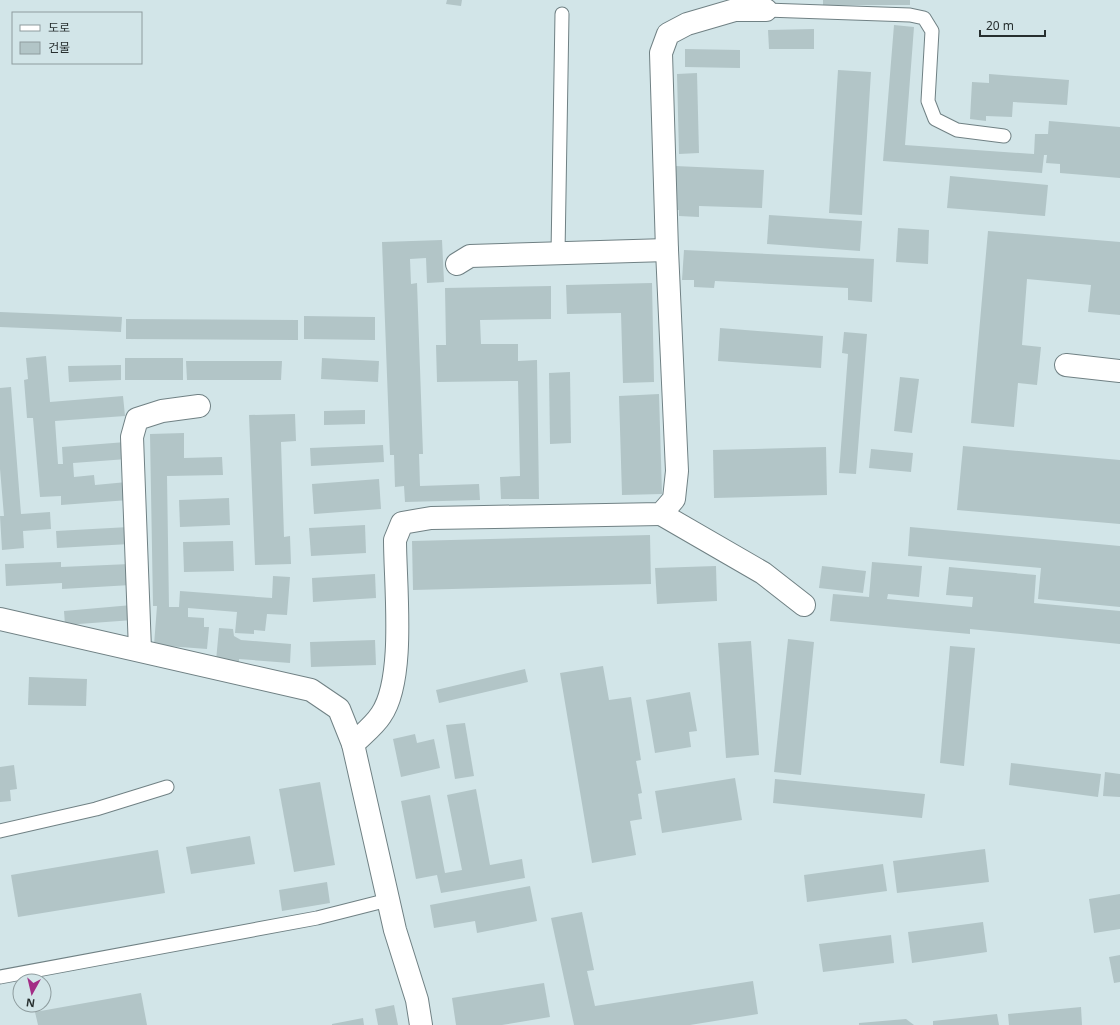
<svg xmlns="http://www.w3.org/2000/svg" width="1120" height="1025" font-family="'Noto Sans','Noto Sans KR',sans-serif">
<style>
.building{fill:#b2c5c7}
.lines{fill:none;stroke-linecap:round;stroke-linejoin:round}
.service-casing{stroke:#708184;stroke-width:15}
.minor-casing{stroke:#708184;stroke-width:24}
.service{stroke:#fff;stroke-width:13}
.minor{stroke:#fff;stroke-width:22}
</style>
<rect width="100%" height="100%" fill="#d2e5e8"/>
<!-- building -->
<g class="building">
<path d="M 447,0 L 462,0 L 461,6 L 446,4 Z"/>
<rect x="823" y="0" width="87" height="5"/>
<path d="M 894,25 L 914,27 L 905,145 L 1034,154 L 1035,134 L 1048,134 L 1049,121 L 1120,127 L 1120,178 L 1060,173 L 1060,164 L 1046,163 L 1047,155 L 1044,155 L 1042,173 L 883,161 Z"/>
<path d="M 814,29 L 814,49 L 769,49 L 768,30 Z"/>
<path d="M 685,49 L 740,50 L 740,68 L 685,67 Z"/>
<path d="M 838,70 L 871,72 L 862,215 L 829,213 Z"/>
<path d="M 697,73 L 699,153 L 679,154 L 677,74 Z"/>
<path d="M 989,74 L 1069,80 L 1067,105 L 1013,102 L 1012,117 L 986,116 L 986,121 L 970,119 L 972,82 L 989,83 Z"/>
<path d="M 675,166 L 764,170 L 762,208 L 699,206 L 699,217 L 679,216 L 679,210 L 673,210 Z"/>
<path d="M 950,176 L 1048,185 L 1045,216 L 947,208 Z"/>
<path d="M 769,215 L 862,221 L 860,251 L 767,244 Z"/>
<path d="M 898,228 L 929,230 L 928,264 L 896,262 Z"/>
<path d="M 988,231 L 1120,242 L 1120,315 L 1088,312 L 1091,285 L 1027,279 L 1022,345 L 1041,347 L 1037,385 L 1018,383 L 1014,427 L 971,423 Z"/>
<path d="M 442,240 L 444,282 L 427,283 L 426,258 L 410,259 L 411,284 L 417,283 L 423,454 L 419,454 L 420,486 L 479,484 L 480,500 L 405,502 L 404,486 L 395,487 L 394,455 L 390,455 L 382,242 Z"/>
<path d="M 684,250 L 874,259 L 872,302 L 848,300 L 848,288 L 715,281 L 714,288 L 694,287 L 694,280 L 682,280 Z"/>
<path d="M 652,283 L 654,382 L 623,383 L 621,313 L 567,314 L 566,285 Z"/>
<path d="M 551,286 L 551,319 L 480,320 L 481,344 L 518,344 L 518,361 L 537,360 L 539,499 L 501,499 L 500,477 L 520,476 L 518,381 L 437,382 L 436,345 L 446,345 L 445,288 Z"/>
<path d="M 0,312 L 122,317 L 121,332 L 0,327 Z"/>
<path d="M 304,316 L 375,317 L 375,340 L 304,339 Z"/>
<path d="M 126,319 L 298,320 L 298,340 L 126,339 Z"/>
<path d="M 720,328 L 823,336 L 821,368 L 718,361 Z"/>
<path d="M 844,332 L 867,334 L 856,474 L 839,473 L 848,354 L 842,353 Z"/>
<path d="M 46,356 L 50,402 L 123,396 L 125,416 L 55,421 L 58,464 L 63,464 L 62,447 L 126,442 L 127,459 L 73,463 L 74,477 L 94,475 L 95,485 L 127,482 L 129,500 L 61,505 L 61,496 L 40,497 L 33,418 L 27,418 L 24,380 L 28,379 L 26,358 Z"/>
<rect x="125" y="358" width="58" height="22"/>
<path d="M 322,358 L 379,361 L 378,382 L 321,379 Z"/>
<path d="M 186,361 L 282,361 L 281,380 L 187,380 Z"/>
<path d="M 121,365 L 121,380 L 69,382 L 68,366 Z"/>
<path d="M 570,372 L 571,443 L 550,444 L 549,373 Z"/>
<path d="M 900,377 L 919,379 L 912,433 L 894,431 Z"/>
<path d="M 11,387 L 21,514 L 50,512 L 51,529 L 23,531 L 24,548 L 2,550 L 0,516 L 4,516 L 0,469 L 0,388 Z"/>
<path d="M 659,394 L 662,494 L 622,495 L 619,396 Z"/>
<path d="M 365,410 L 365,424 L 324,425 L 324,411 Z"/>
<path d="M 295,414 L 296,441 L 281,442 L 284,537 L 290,536 L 291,564 L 255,565 L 249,415 Z"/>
<path d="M 184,433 L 184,458 L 222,457 L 223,475 L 167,476 L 169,607 L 179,607 L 180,591 L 272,598 L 273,576 L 290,577 L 287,615 L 267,614 L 265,631 L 254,630 L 254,634 L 235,633 L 237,612 L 188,608 L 188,617 L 204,618 L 204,627 L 209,627 L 207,649 L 154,645 L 157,606 L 153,606 L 150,434 Z"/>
<path d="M 383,445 L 384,462 L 311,466 L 310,448 Z"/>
<path d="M 963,446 L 1120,460 L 1120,524 L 957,510 Z"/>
<path d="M 826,447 L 827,495 L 714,498 L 713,450 Z"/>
<path d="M 871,449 L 913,453 L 911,472 L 869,468 Z"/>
<path d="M 379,479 L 381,509 L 314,514 L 312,484 Z"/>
<path d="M 229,498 L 230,525 L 180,527 L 179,500 Z"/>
<path d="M 365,525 L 366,553 L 311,556 L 309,528 Z"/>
<path d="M 129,527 L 130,544 L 57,548 L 56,531 Z"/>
<path d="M 910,527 L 1120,546 L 1120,607 L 1038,599 L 1041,568 L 908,556 Z"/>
<path d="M 650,535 L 651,584 L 413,590 L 412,541 Z"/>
<path d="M 233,541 L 234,571 L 184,572 L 183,542 Z"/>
<path d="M 61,562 L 61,567 L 130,564 L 131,585 L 62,589 L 62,583 L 6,586 L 5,564 Z"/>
<path d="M 872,562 L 922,566 L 919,597 L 888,594 L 887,599 L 972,607 L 973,597 L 946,595 L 949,567 L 1036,575 L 1034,603 L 1120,611 L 1120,644 L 970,629 L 970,634 L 830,621 L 833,594 L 869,597 Z"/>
<path d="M 716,566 L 717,601 L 657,604 L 655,568 Z"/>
<path d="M 822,566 L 866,571 L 863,593 L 819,588 Z"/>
<path d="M 375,574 L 376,598 L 313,602 L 312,578 Z"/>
<path d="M 132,605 L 133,620 L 65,625 L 64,611 Z"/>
<path d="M 219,628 L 233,629 L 234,636 L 241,640 L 291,644 L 290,663 L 239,659 L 239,663 L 216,661 Z"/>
<path d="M 788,639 L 814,642 L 801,775 L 774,772 Z"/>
<path d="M 375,640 L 376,665 L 311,667 L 310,642 Z"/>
<path d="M 751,641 L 759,755 L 726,758 L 718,643 Z"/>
<path d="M 950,646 L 975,648 L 964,766 L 940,763 Z"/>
<path d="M 603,666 L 609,700 L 631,697 L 641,760 L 636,761 L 642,793 L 638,794 L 642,819 L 630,821 L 636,855 L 592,863 L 560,673 Z"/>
<path d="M 525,669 L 528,682 L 439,703 L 436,690 Z"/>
<path d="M 29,677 L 87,679 L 86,706 L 28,705 Z"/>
<path d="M 690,692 L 697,731 L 689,732 L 691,747 L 655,753 L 646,700 Z"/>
<path d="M 465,723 L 474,776 L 455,779 L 446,725 Z"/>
<path d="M 415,734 L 417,743 L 434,739 L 440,768 L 401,777 L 393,739 Z"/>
<path d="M 1011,763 L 1101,774 L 1098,797 L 1009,785 Z"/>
<path d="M 14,765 L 17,789 L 10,790 L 11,801 L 0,802 L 0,767 Z"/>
<path d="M 1105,772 L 1120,774 L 1120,797 L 1103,796 Z"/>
<path d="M 735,778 L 742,820 L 662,833 L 655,791 Z"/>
<path d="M 775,779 L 925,794 L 922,818 L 773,803 Z"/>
<path d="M 320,782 L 335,865 L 294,872 L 279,789 Z"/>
<path d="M 476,789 L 490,865 L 522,859 L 525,878 L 441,893 L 437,875 L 416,879 L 401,801 L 430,795 L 445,873 L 462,870 L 447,795 Z"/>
<path d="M 250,836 L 255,864 L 191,874 L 186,847 Z"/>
<path d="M 985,849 L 989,882 L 897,893 L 893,861 Z"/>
<path d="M 158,850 L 165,893 L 18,917 L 11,875 Z"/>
<path d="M 883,864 L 887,891 L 807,902 L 804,875 Z"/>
<path d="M 327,882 L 330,903 L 282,911 L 279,890 Z"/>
<path d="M 530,886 L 537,921 L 477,933 L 475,921 L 434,928 L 430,905 Z"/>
<path d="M 1120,894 L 1120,929 L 1094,933 L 1089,899 Z"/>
<path d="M 582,912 L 594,970 L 587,971 L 595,1006 L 753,981 L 758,1014 L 690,1025 L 574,1025 L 551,918 Z"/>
<path d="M 983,922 L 987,952 L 912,963 L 908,932 Z"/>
<path d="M 891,935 L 894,963 L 823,972 L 819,944 Z"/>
<path d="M 1120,955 L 1120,982 L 1114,983 L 1109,957 Z"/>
<path d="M 544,983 L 550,1017 L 502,1025 L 456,1025 L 452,998 Z"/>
<path d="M 141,993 L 147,1025 L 38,1025 L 35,1012 Z"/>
<path d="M 394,1005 L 398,1025 L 378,1025 L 375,1009 Z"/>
<path d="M 1081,1007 L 1082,1025 L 1009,1025 L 1008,1014 Z"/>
<path d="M 997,1014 L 999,1025 L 933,1025 L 933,1021 Z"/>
<path d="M 363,1018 L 364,1025 L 332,1025 L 332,1024 Z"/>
<path d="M 906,1019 L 914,1025 L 859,1025 L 859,1023 Z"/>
</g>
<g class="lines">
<!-- service casing -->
<g class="service-casing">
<g id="service">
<path d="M 766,10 L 910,15 L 924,18 L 932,31 L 928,101 L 935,119 L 957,130 L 1004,136"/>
<path d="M 558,253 L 562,14"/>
<path d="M 0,831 L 96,809 L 167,787"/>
<path d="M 0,977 L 317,918 L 388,900"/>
</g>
</g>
<!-- minor casing -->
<g class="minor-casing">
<g id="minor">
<path d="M 457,264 L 470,256 L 667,250"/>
<path d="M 1066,365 L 1120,371"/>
<path d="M 661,514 L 763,573 L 804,605"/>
<path d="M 0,619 L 311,690 L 339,709 L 353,744 L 395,930 L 417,1000 L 421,1025"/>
<path d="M 140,650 L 132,437 L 137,419 L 162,411 L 199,406"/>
<path d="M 353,744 C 362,735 374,726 381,715 C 406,679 395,585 395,540 L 402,523 L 431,518 L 661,514 L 674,499 L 677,471 L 667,250 L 661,53 L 668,34 L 687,24 L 735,10 L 766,10"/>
</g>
</g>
<!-- service -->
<use href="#service" class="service"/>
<!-- minor -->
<use href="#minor" class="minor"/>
</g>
<!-- legend -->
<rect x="12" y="12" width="130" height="52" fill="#d2e5e8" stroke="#8e9c9e"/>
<rect x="20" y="25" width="20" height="6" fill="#ffffff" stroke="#8e9c9e"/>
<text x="48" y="32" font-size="12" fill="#272f2f">도로</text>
<rect x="20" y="42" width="20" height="12" fill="#b2c5c7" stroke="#8e9c9e"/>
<text x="48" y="52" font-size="12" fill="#272f2f">건물</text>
<!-- north arrow -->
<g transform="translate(32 993) rotate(188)"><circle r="19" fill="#d2e5e8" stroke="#8e9c9e"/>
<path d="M0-3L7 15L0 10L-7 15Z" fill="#a32d86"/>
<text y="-6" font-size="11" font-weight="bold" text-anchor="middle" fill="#272f2f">N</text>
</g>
<!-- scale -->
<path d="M980 30v6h65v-6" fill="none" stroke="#272f2f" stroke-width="2"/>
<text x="986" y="30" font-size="12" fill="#272f2f" stroke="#d2e5e8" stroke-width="3" paint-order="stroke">20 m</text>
</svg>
